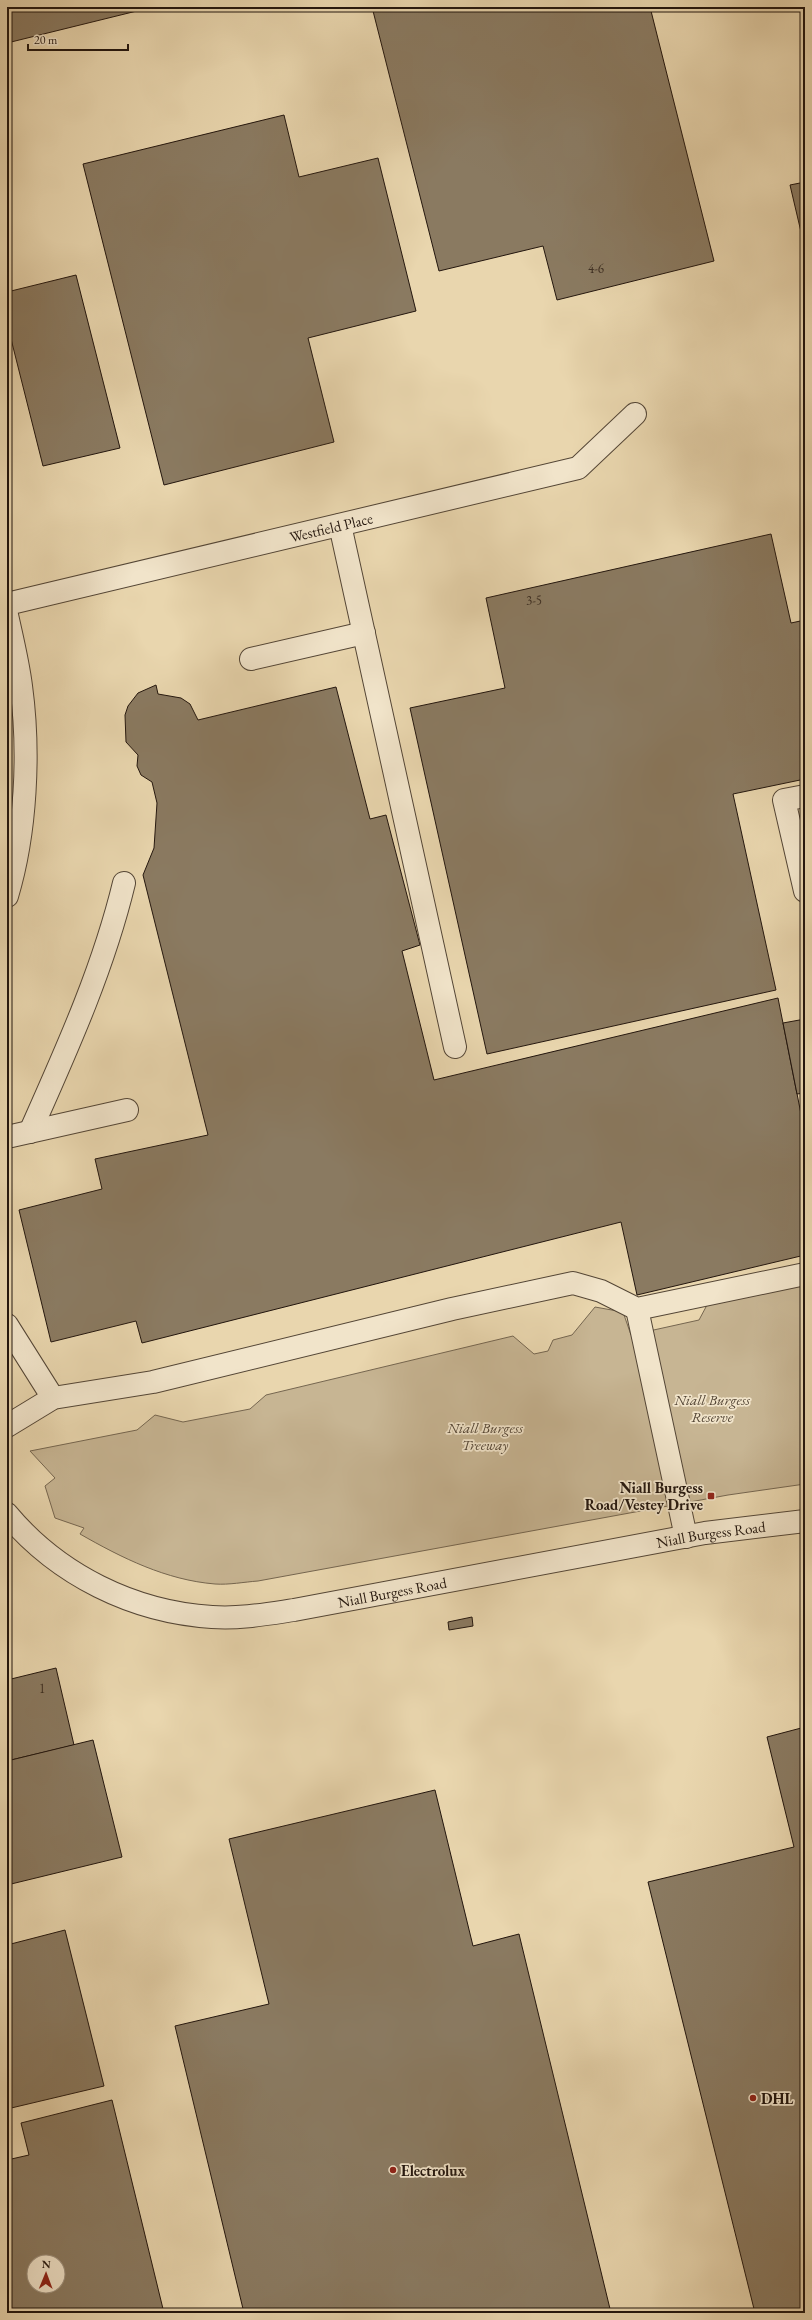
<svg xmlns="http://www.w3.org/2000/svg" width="812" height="2320" font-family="'EB Garamond',serif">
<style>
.green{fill:#c7b593;stroke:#756650}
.building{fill:#8a7a61;stroke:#23160e;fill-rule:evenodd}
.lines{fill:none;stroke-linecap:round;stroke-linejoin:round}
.minor-casing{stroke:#544636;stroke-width:24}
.minor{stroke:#f1e4ca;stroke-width:22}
.poi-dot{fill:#8f2418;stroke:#f1e4ca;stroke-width:1.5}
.labels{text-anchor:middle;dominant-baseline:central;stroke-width:3.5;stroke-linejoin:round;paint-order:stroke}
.number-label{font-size:13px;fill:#3d2f23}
.street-label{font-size:15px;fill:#23160e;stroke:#f1e4ca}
.park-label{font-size:15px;font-style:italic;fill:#544636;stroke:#f1e4ca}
.poi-label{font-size:15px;font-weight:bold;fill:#23160e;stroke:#f1e4ca;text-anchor:start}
</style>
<rect width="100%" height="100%" fill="#e9d6ae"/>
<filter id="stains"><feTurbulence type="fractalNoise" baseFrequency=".005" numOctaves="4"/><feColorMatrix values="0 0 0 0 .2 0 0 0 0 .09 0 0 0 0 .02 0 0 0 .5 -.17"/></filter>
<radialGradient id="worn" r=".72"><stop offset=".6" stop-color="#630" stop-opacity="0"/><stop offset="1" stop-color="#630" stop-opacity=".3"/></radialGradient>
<!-- green -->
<path class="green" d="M 805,1265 L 805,1484 L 728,1495 L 258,1581 C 244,1582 229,1585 215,1584 C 166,1580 122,1558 80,1534 L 84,1528 L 55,1518 L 45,1486 L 55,1478 L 30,1451 L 137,1430 L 155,1415 L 183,1422 L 250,1409 L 266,1395 L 513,1336 L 534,1354 L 548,1351 L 553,1340 L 572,1335 L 595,1307 L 623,1312 L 631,1335 L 699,1320 L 707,1305 Z"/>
<!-- building -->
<g class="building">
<path d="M 7,7 L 153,7 L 7,43 Z"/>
<path d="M 372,7 L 650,7 L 714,261 L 557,300 L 543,246 L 439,271 Z"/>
<path d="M 284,115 L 299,177 L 378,158 L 416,311 L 308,338 L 334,442 L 164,485 L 83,164 Z"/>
<path d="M 805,182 L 805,249 L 790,185 Z"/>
<path d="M 76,275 L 120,448 L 43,466 L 7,323 L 7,292 Z"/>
<path d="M 771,534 L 791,623 L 805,620 L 805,779 L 733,794 L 776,990 L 487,1054 L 410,708 L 505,688 L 486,598 Z"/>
<path d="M 156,685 L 158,694 L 181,698 L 190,704 L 198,720 L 336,687 L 370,819 L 386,815 L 420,945 L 402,951 L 434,1080 L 778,998 L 805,1134 L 805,1255 L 637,1295 L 621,1222 L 142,1343 L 136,1321 L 51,1342 L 19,1210 L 102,1189 L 95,1159 L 208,1135 L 143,875 L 154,848 L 157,803 L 152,782 L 141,775 L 137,766 L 138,755 L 126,742 L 125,715 L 128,706 L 138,693 Z"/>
<path d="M 805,1019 L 805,1093 L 797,1094 L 783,1023 Z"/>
<path d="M 472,1617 L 473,1626 L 449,1630 L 448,1622 Z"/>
<path d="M 56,1668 L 74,1745 L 7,1761 L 7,1680 Z"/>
<path d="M 805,1727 L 805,2313 L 755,2313 L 648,1882 L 794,1847 L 767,1737 Z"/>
<path d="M 93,1740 L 122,1857 L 7,1885 L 7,1761 Z"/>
<path d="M 435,1790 L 473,1946 L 519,1934 L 611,2313 L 244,2313 L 175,2026 L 269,2004 L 229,1839 Z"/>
<path d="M 65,1930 L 104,2086 L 7,2109 L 7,1945 Z"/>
<path d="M 112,2100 L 164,2313 L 7,2313 L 7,2160 L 29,2155 L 21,2123 ZM 34,2262 L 58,2262 L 58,2286 L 34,2286 Z"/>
</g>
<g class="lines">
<!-- minor casing -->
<g class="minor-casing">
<g id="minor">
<path d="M 340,525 L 455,1047"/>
<path id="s1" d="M 7,604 L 578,468 L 635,414"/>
<path d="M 7,615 C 12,638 18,662 21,686 C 30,752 26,833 7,896"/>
<path d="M 251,659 L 364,633"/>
<path d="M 805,796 L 784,800 L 805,891"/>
<path d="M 30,1132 C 66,1051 103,970 124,883"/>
<path d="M 7,1137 L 127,1110"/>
<path d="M 637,1309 L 686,1537"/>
<path d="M 7,1325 L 53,1398"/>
<path d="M 7,1426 L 53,1398 L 153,1382 L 452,1309 L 573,1283 L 601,1291 L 637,1309 L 805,1274"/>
<path id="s2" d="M 7,1514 C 58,1575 133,1612 212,1617 C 240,1619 267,1614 294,1610 L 705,1533 L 805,1521"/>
</g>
</g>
<!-- minor -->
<use href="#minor" class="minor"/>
</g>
<!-- markers -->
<g class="poi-dot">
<rect x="707" y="1492" width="8" height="8" rx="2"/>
<circle cx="753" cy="2098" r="4"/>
<circle cx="393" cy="2170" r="4"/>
</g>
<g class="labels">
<!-- number labels -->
<g class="number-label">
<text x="596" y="268">4-6</text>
<text x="534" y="600">3-5</text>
<text x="42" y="1688">1</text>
</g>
<!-- street labels -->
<g class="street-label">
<text stroke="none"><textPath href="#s1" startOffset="333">Westfield Place</textPath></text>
<text stroke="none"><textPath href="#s2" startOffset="742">Niall Burgess Road</textPath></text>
<text stroke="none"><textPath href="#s2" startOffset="418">Niall Burgess Road</textPath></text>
</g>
<!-- park labels -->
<g class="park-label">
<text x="712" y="1399">Niall Burgess<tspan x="712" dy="17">Reserve</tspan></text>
<text x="485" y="1427">Niall Burgess<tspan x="485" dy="17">Treeway</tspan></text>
</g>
<!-- poi labels -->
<g class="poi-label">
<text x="703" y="1487" text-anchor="end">Niall Burgess<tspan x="703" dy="17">Road/Vestey Drive</tspan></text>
<text x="761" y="2098">DHL</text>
<text x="401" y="2170">Electrolux</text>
</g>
</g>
<!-- margin -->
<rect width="812" height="2320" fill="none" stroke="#e9d6ae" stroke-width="24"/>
<rect x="8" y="8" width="796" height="2304" fill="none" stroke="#23160e" stroke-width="2"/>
<rect x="12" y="12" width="788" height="2296" fill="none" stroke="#23160e"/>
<!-- north arrow -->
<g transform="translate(46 2274) rotate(1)"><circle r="19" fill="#f1e4ca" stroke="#9f927f"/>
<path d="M0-3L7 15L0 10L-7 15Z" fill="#8f2418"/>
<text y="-6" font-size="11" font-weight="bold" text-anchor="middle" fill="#23160e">N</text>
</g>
<!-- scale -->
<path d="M28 44v6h100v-6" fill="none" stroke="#23160e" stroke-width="2"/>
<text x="34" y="44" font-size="12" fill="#23160e" stroke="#f1e4ca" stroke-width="3" paint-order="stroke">20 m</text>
<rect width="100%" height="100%" filter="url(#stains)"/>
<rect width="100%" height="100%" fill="url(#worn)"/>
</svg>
